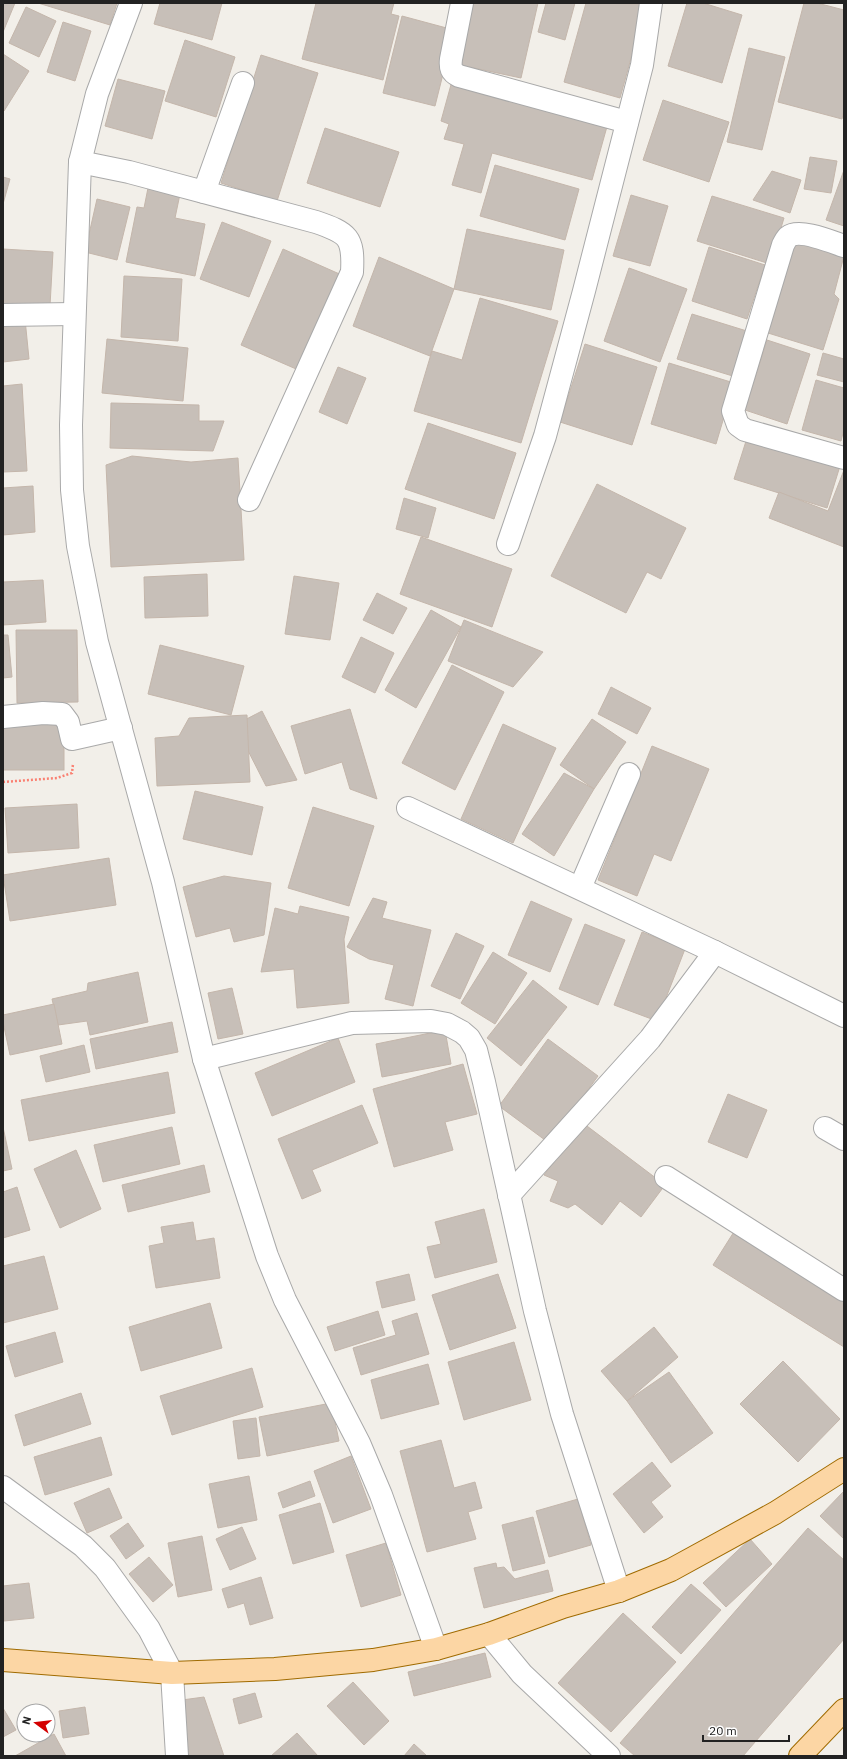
<svg xmlns="http://www.w3.org/2000/svg" width="847" height="1759" font-family="'IBM Plex Sans',sans-serif">
<style>
.building{fill:#c7bfb8;stroke:#c4b6ab}
.lines{fill:none;stroke-linecap:round;stroke-linejoin:round}
.minor-casing{stroke:#a9a9a9;stroke-width:24}
.major-casing{stroke:#a06b00;stroke-width:24}
.path{stroke:#fa8072;stroke-width:2.5;stroke-dasharray:2 2;stroke-linecap:butt}
.minor{stroke:#fff;stroke-width:22}
.major{stroke:#fcd6a4;stroke-width:22}
</style>
<rect width="100%" height="100%" fill="#f2efe9"/>
<!-- building -->
<g class="building">
<path d="M 3,3 L 15,3 L 3,32 Z"/>
<path d="M 38,3 L 117,3 L 110,25 Z"/>
<path d="M 160,3 L 222,3 L 212,40 L 154,24 Z"/>
<path d="M 316,3 L 394,3 L 391,14 L 399,16 L 383,80 L 302,59 Z"/>
<path d="M 468,3 L 538,3 L 521,78 L 455,64 Z"/>
<path d="M 546,3 L 575,3 L 565,40 L 538,32 Z"/>
<path d="M 586,3 L 646,4 L 620,98 L 564,82 Z"/>
<path d="M 687,3 L 703,3 L 742,15 L 722,83 L 668,66 Z"/>
<path d="M 804,3 L 817,3 L 844,10 L 844,110 L 842,119 L 778,102 Z"/>
<path d="M 26,7 L 56,21 L 39,57 L 9,43 Z"/>
<path d="M 402,16 L 454,30 L 435,106 L 383,93 Z"/>
<path d="M 63,22 L 91,31 L 75,81 L 47,72 Z"/>
<path d="M 185,40 L 235,57 L 216,117 L 165,101 Z"/>
<path d="M 749,48 L 785,57 L 762,150 L 727,142 Z"/>
<path d="M 3,54 L 29,71 L 4,111 L 3,110 Z"/>
<path d="M 261,55 L 318,73 L 277,201 L 221,183 Z"/>
<path d="M 118,79 L 165,91 L 152,139 L 105,126 Z"/>
<path d="M 452,81 L 608,123 L 592,180 L 492,153 L 481,193 L 452,185 L 464,144 L 444,139 L 449,124 L 441,121 Z"/>
<path d="M 663,100 L 729,122 L 709,182 L 643,160 Z"/>
<path d="M 325,128 L 399,152 L 380,207 L 307,183 Z"/>
<path d="M 810,157 L 837,161 L 831,193 L 804,189 Z"/>
<path d="M 495,165 L 579,189 L 565,240 L 480,216 Z"/>
<path d="M 844,170 L 844,226 L 826,220 Z"/>
<path d="M 772,171 L 801,180 L 790,213 L 753,200 Z"/>
<path d="M 3,177 L 10,179 L 3,204 Z"/>
<path d="M 148,188 L 180,194 L 175,218 L 205,224 L 195,276 L 126,262 L 137,207 L 144,208 Z"/>
<path d="M 631,195 L 668,206 L 650,266 L 613,256 Z"/>
<path d="M 712,196 L 784,218 L 770,264 L 697,241 Z"/>
<path d="M 97,199 L 130,207 L 117,260 L 85,252 Z"/>
<path d="M 222,222 L 271,241 L 249,297 L 200,279 Z"/>
<path d="M 467,229 L 564,250 L 551,310 L 454,289 Z"/>
<path d="M 796,241 L 844,256 L 834,294 L 839,299 L 823,350 L 768,333 Z"/>
<path d="M 709,247 L 765,265 L 747,319 L 692,301 Z"/>
<path d="M 3,249 L 53,252 L 50,306 L 3,304 Z"/>
<path d="M 283,249 L 344,276 L 303,372 L 241,345 Z"/>
<path d="M 379,257 L 454,289 L 430,356 L 353,326 Z"/>
<path d="M 629,268 L 687,289 L 660,362 L 604,341 Z"/>
<path d="M 124,276 L 182,279 L 178,341 L 121,337 Z"/>
<path d="M 480,298 L 558,321 L 521,443 L 414,411 L 432,351 L 462,360 Z"/>
<path d="M 692,314 L 750,332 L 736,377 L 677,359 Z"/>
<path d="M 25,319 L 29,359 L 3,362 L 3,321 Z"/>
<path d="M 107,339 L 188,348 L 183,401 L 102,393 Z"/>
<path d="M 767,340 L 810,354 L 787,424 L 745,410 Z"/>
<path d="M 585,344 L 657,367 L 632,445 L 560,422 Z"/>
<path d="M 823,353 L 844,359 L 844,382 L 817,375 Z"/>
<path d="M 669,363 L 734,383 L 716,444 L 651,424 Z"/>
<path d="M 338,367 L 366,378 L 347,424 L 319,412 Z"/>
<path d="M 816,380 L 844,388 L 844,429 L 841,441 L 802,430 Z"/>
<path d="M 22,384 L 27,471 L 3,472 L 3,386 Z"/>
<path d="M 111,403 L 199,405 L 199,421 L 224,421 L 213,451 L 110,448 Z"/>
<path d="M 428,423 L 516,453 L 494,519 L 405,489 Z"/>
<path d="M 747,438 L 840,466 L 827,508 L 734,479 Z"/>
<path d="M 132,456 L 191,462 L 238,458 L 244,560 L 111,567 L 106,465 Z"/>
<path d="M 844,470 L 844,547 L 769,518 L 779,492 L 828,511 Z"/>
<path d="M 597,484 L 686,528 L 661,579 L 647,572 L 626,613 L 551,576 Z"/>
<path d="M 33,486 L 35,532 L 3,535 L 3,488 Z"/>
<path d="M 404,498 L 436,508 L 428,538 L 396,529 Z"/>
<path d="M 421,537 L 512,569 L 492,627 L 400,594 Z"/>
<path d="M 207,574 L 208,616 L 145,618 L 144,577 Z"/>
<path d="M 294,576 L 339,583 L 330,640 L 285,634 Z"/>
<path d="M 43,580 L 46,622 L 3,625 L 3,582 Z"/>
<path d="M 377,593 L 407,608 L 393,634 L 363,620 Z"/>
<path d="M 431,610 L 461,627 L 416,708 L 385,690 Z"/>
<path d="M 464,620 L 543,652 L 513,687 L 448,661 Z"/>
<path d="M 16,630 L 77,630 L 78,702 L 17,703 Z"/>
<path d="M 3,635 L 8,635 L 12,677 L 3,678 Z"/>
<path d="M 361,637 L 394,653 L 375,693 L 342,677 Z"/>
<path d="M 160,645 L 244,666 L 231,715 L 148,694 Z"/>
<path d="M 452,665 L 504,692 L 455,790 L 402,763 Z"/>
<path d="M 611,687 L 651,708 L 637,734 L 598,714 Z"/>
<path d="M 350,709 L 377,799 L 350,789 L 342,762 L 305,774 L 291,726 Z"/>
<path d="M 262,711 L 297,780 L 266,786 L 235,725 Z"/>
<path d="M 247,715 L 250,782 L 157,786 L 155,738 L 179,736 L 189,718 Z"/>
<rect x="3" y="718" width="61" height="52"/>
<path d="M 592,719 L 626,742 L 594,789 L 560,765 Z"/>
<path d="M 503,724 L 556,748 L 513,843 L 461,819 Z"/>
<path d="M 652,746 L 709,769 L 671,861 L 654,854 L 637,896 L 598,880 Z"/>
<path d="M 564,773 L 594,789 L 554,856 L 522,834 Z"/>
<path d="M 195,791 L 263,807 L 252,855 L 183,839 Z"/>
<path d="M 77,804 L 79,848 L 8,853 L 5,808 Z"/>
<path d="M 313,807 L 374,826 L 349,906 L 288,888 Z"/>
<path d="M 109,858 L 116,905 L 10,921 L 3,875 Z"/>
<path d="M 224,876 L 271,883 L 264,935 L 234,942 L 230,928 L 196,937 L 183,887 Z"/>
<path d="M 373,898 L 387,902 L 382,918 L 431,930 L 413,1006 L 385,999 L 394,965 L 369,959 L 347,947 Z"/>
<path d="M 531,901 L 572,919 L 550,972 L 508,955 Z"/>
<path d="M 300,906 L 349,917 L 344,939 L 349,1003 L 297,1008 L 294,969 L 261,972 L 275,908 L 298,914 Z"/>
<path d="M 585,924 L 625,940 L 598,1005 L 559,989 Z"/>
<path d="M 642,932 L 685,949 L 657,1021 L 614,1005 Z"/>
<path d="M 456,933 L 484,946 L 460,999 L 431,986 Z"/>
<path d="M 493,952 L 527,973 L 495,1024 L 461,1003 Z"/>
<path d="M 138,972 L 148,1022 L 90,1035 L 87,1021 L 58,1025 L 52,999 L 87,991 L 88,983 Z"/>
<path d="M 533,980 L 567,1007 L 521,1066 L 487,1038 Z"/>
<path d="M 232,988 L 243,1034 L 218,1039 L 208,993 Z"/>
<path d="M 54,1004 L 62,1044 L 10,1055 L 3,1022 L 3,1015 Z"/>
<path d="M 172,1022 L 178,1052 L 96,1069 L 90,1039 Z"/>
<path d="M 445,1030 L 451,1064 L 382,1077 L 376,1044 Z"/>
<path d="M 338,1038 L 355,1082 L 272,1116 L 255,1073 Z"/>
<path d="M 548,1039 L 598,1076 L 549,1143 L 499,1106 Z"/>
<path d="M 84,1045 L 90,1072 L 46,1082 L 40,1056 Z"/>
<path d="M 463,1064 L 477,1114 L 445,1122 L 453,1150 L 394,1167 L 373,1089 Z"/>
<path d="M 168,1072 L 175,1113 L 29,1141 L 21,1100 Z"/>
<path d="M 728,1094 L 767,1110 L 747,1158 L 708,1142 Z"/>
<path d="M 362,1105 L 378,1143 L 312,1170 L 321,1191 L 302,1199 L 278,1139 Z"/>
<path d="M 583,1123 L 665,1185 L 641,1217 L 620,1201 L 602,1225 L 575,1204 L 568,1208 L 550,1201 L 558,1181 L 544,1175 Z"/>
<path d="M 3,1127 L 12,1169 L 3,1171 Z"/>
<path d="M 172,1127 L 180,1164 L 103,1182 L 94,1145 Z"/>
<path d="M 76,1150 L 101,1209 L 60,1228 L 34,1169 Z"/>
<path d="M 204,1165 L 210,1192 L 128,1212 L 122,1185 Z"/>
<path d="M 17,1187 L 30,1230 L 3,1238 L 3,1192 Z"/>
<path d="M 484,1209 L 497,1262 L 435,1278 L 427,1247 L 441,1244 L 435,1222 Z"/>
<path d="M 193,1222 L 196,1241 L 214,1238 L 220,1278 L 156,1288 L 149,1246 L 164,1243 L 161,1227 Z"/>
<path d="M 737,1227 L 844,1294 L 844,1347 L 713,1265 Z"/>
<path d="M 44,1256 L 58,1309 L 3,1323 L 3,1266 Z"/>
<path d="M 409,1274 L 415,1300 L 382,1308 L 376,1282 Z"/>
<path d="M 498,1274 L 516,1328 L 450,1350 L 432,1295 Z"/>
<path d="M 210,1303 L 222,1348 L 141,1371 L 129,1327 Z"/>
<path d="M 378,1311 L 385,1335 L 335,1351 L 327,1327 Z"/>
<path d="M 417,1313 L 429,1354 L 361,1375 L 353,1348 L 396,1335 L 392,1321 Z"/>
<path d="M 654,1327 L 678,1357 L 627,1401 L 601,1371 Z"/>
<path d="M 55,1332 L 63,1362 L 15,1377 L 6,1346 Z"/>
<path d="M 514,1342 L 531,1400 L 464,1420 L 448,1362 Z"/>
<path d="M 783,1361 L 840,1419 L 798,1462 L 740,1404 Z"/>
<path d="M 428,1364 L 439,1404 L 381,1419 L 371,1380 Z"/>
<path d="M 252,1368 L 263,1407 L 172,1435 L 160,1396 Z"/>
<path d="M 669,1372 L 713,1433 L 671,1463 L 627,1401 Z"/>
<path d="M 81,1393 L 91,1424 L 24,1446 L 15,1415 Z"/>
<path d="M 331,1403 L 339,1441 L 267,1456 L 259,1417 Z"/>
<path d="M 256,1418 L 260,1456 L 238,1459 L 233,1421 Z"/>
<path d="M 101,1437 L 112,1475 L 45,1495 L 34,1457 Z"/>
<path d="M 441,1440 L 454,1488 L 475,1482 L 482,1508 L 468,1512 L 476,1539 L 427,1552 L 400,1451 Z"/>
<path d="M 351,1456 L 371,1509 L 333,1523 L 314,1471 Z"/>
<path d="M 652,1462 L 671,1486 L 651,1502 L 663,1517 L 644,1533 L 613,1494 Z"/>
<path d="M 249,1476 L 257,1520 L 218,1528 L 209,1484 Z"/>
<path d="M 310,1481 L 315,1496 L 283,1508 L 278,1493 Z"/>
<path d="M 109,1488 L 122,1518 L 87,1533 L 74,1503 Z"/>
<path d="M 844,1491 L 844,1539 L 820,1516 Z"/>
<path d="M 578,1499 L 591,1545 L 549,1557 L 536,1511 Z"/>
<path d="M 320,1503 L 334,1552 L 293,1564 L 279,1515 Z"/>
<path d="M 533,1517 L 545,1563 L 513,1571 L 502,1525 Z"/>
<path d="M 128,1523 L 144,1546 L 126,1559 L 110,1536 Z"/>
<path d="M 242,1527 L 256,1559 L 230,1570 L 216,1539 Z"/>
<path d="M 808,1528 L 844,1560 L 844,1639 L 743,1756 L 635,1756 L 620,1743 Z"/>
<path d="M 202,1536 L 212,1590 L 178,1597 L 168,1543 Z"/>
<path d="M 750,1539 L 772,1564 L 726,1607 L 703,1583 Z"/>
<path d="M 386,1543 L 401,1595 L 361,1607 L 346,1555 Z"/>
<path d="M 149,1557 L 173,1585 L 153,1602 L 129,1574 Z"/>
<path d="M 496,1563 L 497,1568 L 504,1567 L 515,1579 L 548,1570 L 553,1591 L 484,1608 L 474,1568 Z"/>
<path d="M 261,1577 L 273,1618 L 250,1625 L 244,1603 L 228,1608 L 222,1589 Z"/>
<path d="M 29,1583 L 34,1618 L 4,1621 L 3,1586 Z"/>
<path d="M 691,1584 L 721,1610 L 681,1654 L 652,1627 Z"/>
<path d="M 623,1613 L 676,1662 L 611,1732 L 558,1683 Z"/>
<path d="M 485,1653 L 491,1677 L 414,1696 L 408,1672 Z"/>
<path d="M 353,1682 L 389,1721 L 364,1745 L 327,1706 Z"/>
<path d="M 255,1693 L 262,1717 L 239,1724 L 233,1699 Z"/>
<path d="M 204,1697 L 224,1756 L 187,1756 L 182,1700 Z"/>
<path d="M 85,1707 L 89,1734 L 63,1738 L 59,1711 Z"/>
<path d="M 3,1708 L 16,1730 L 3,1737 Z"/>
<path d="M 297,1733 L 318,1756 L 271,1756 Z"/>
<path d="M 54,1734 L 66,1756 L 15,1756 Z"/>
<path d="M 414,1744 L 427,1756 L 404,1756 Z"/>
</g>
<g class="lines">
<!-- minor casing -->
<g class="minor-casing">
<g id="minor">
<path d="M 131,3 L 97,94 L 80,162 L 71,425 L 72,490 L 78,546 L 97,642 L 163,882 L 204,1059 L 267,1256 L 285,1300 L 359,1443 L 381,1495 L 436,1649"/>
<path d="M 462,3 L 451,59 C 450,68 451,72 459,76 L 627,122"/>
<path d="M 80,162 L 129,172 L 316,222 C 348,233 354,237 352,272 L 249,500"/>
<path d="M 204,192 L 243,83"/>
<path d="M 844,246 C 832,242 799,228 788,237 C 786,239 784,243 783,245 L 733,411 L 738,425 L 745,430 L 844,458"/>
<path d="M 3,315 L 74,314"/>
<path d="M 508,544 L 545,436 L 584,291 L 642,65 L 651,3"/>
<path d="M 3,717 L 43,713 L 62,714 L 68,722 L 72,739 L 121,728"/>
<path d="M 408,808 L 715,952 L 844,1016"/>
<path d="M 580,888 L 629,774"/>
<path d="M 204,1059 L 352,1023 L 431,1021 L 447,1024 L 462,1032 L 469,1038 L 476,1050 L 484,1082 L 535,1311 L 562,1414 L 619,1591"/>
<path d="M 825,1128 L 844,1139"/>
<path d="M 666,1177 L 844,1290"/>
<path d="M 509,1195 L 650,1039 L 715,952"/>
<path d="M 3,1487 L 83,1546 L 105,1568 L 149,1629 L 172,1673 L 177,1756"/>
<path d="M 489,1634 L 522,1674 L 609,1756"/>
</g>
</g>
<!-- major casing -->
<g class="major-casing">
<g id="major">
<path d="M 3,1660 L 172,1673 L 275,1669 L 329,1664 L 373,1660 L 436,1649 L 489,1634 L 563,1607 L 619,1591 L 671,1570 L 775,1513 L 844,1469"/>
<path d="M 800,1756 L 844,1710"/>
</g>
</g>
<!-- path -->
<path class="path" d="M 3,782 L 57,778 L 72,773 L 73,764"/>
<!-- minor -->
<use href="#minor" class="minor"/>
<!-- major -->
<use href="#major" class="major"/>
</g>
<!-- border -->
<rect width="847" height="1759" fill="none" stroke="#222222" stroke-width="8"/>
<!-- north arrow -->
<g transform="translate(36 1723) rotate(285)"><circle r="19" fill="#ffffff" stroke="#a7a7a7"/>
<path d="M0-3L7 15L0 10L-7 15Z" fill="#d40000"/>
<text y="-6" font-size="11" font-weight="bold" text-anchor="middle" fill="#222222">N</text>
</g>
<!-- scale -->
<path d="M703 1735v6h86v-6" fill="none" stroke="#222222" stroke-width="2"/>
<text x="709" y="1735" font-size="12" fill="#222222" stroke="#ffffff" stroke-width="3" paint-order="stroke">20 m</text>
</svg>
